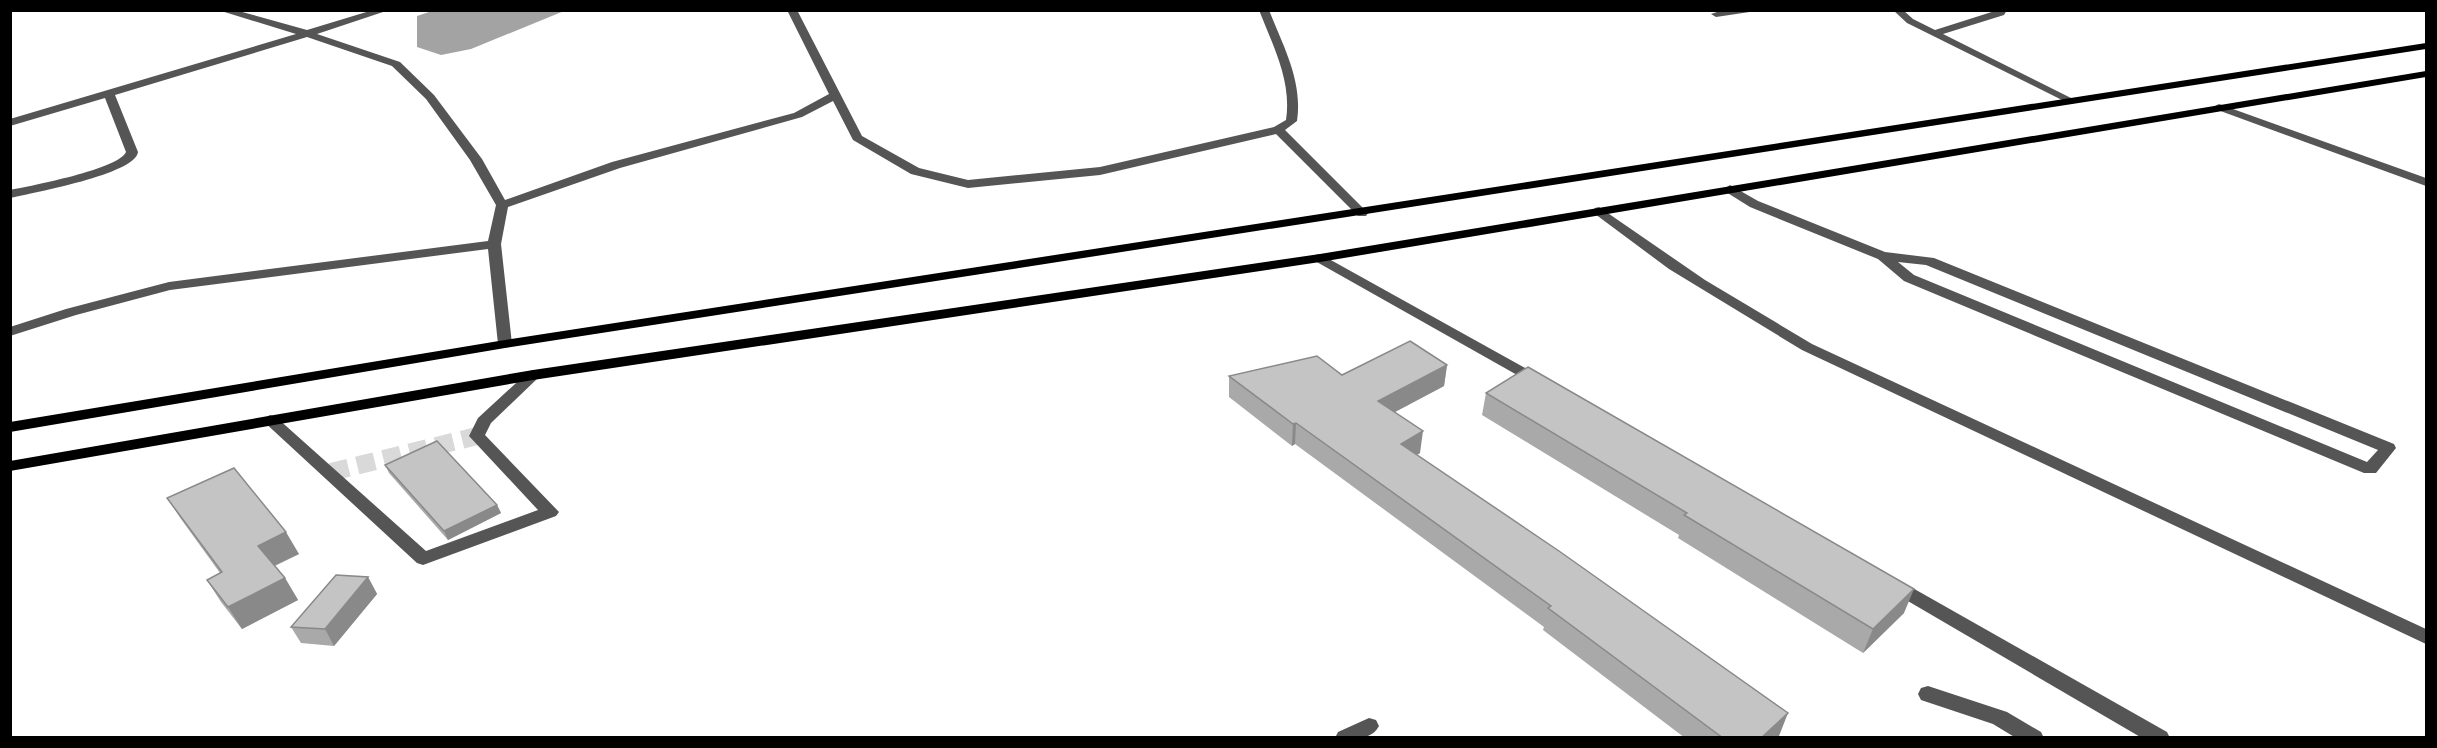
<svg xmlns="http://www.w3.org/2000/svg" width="2437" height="748" font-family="'Public Sans',sans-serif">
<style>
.water{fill:#a3a3a3}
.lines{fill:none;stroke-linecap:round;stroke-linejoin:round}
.minor-tunnel{stroke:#d9d9d9;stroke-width:18;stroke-dasharray:18 9;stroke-linecap:butt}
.minor{fill:#555;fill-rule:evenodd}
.major{fill:#000;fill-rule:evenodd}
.wall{fill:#a9a9a9}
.shaded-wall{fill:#898989}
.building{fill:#c4c4c4;stroke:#898989;stroke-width:1.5}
</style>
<rect width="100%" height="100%" fill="#fff"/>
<!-- water -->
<path class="water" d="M 432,11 L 432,10 L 564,11 L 471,49 L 441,55 L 417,47 L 417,16 Z"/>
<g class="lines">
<!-- minor-tunnel -->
<path class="minor-tunnel" d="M 331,472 L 477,436"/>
<!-- minor -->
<g class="minor">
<path d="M 218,10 L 235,10 L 307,30 L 373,10 L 389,10 L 317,34 L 400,62 L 434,95 L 482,159 L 505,200 L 612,162 L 794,113 L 829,94 L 787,10 L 797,10 L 862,136 L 919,168 L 968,180 L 1100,167 L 1274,127 L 1286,120 C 1292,81 1273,46 1259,10 L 1269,10 C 1283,46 1303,81 1297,121 L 1285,130 L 1368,213 L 1366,216 L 1358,216 L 1276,134 L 1100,175 L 968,188 L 911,174 L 853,140 L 833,101 L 802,117 L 620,168 L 508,207 L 501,244 L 512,344 L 510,347 L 500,347 L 498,344 L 488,249 L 170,290 L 76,315 L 10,336 L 10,327 L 66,309 L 169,282 L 488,241 L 496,205 L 470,160 L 426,99 L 392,66 L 307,37 L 115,95 L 138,152 C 136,174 32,193 10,198 L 10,190 C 31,186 119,169 126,152 L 105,98 L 10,126 L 10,119 L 296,34 Z"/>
<path d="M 1723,10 L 1763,10 L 1716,17 L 1711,14 Z"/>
<path d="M 1893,10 L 1903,10 L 1913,19 L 1935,30 L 1998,10 L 2007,10 L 2004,15 L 1943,34 L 2075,100 L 2074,102 L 2066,102 L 1907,23 Z"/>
<path d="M 2219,104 L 2426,178 L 2426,186 L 2215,109 L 2213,107 Z"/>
<path d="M 1730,185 L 1758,201 L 1885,252 L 1934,258 L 2394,444 L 2396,448 L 2376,473 L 2364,473 L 1904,281 L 1878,259 L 1750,207 L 1726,192 L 1724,189 ZM 1898,262 L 1926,265 L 2378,450 L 2367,462 L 1914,275 Z"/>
<path d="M 1599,207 L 1705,280 L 1812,344 L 2426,629 L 2426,644 L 1802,350 L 1669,269 L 1595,214 L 1593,211 L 1595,208 Z"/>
<path d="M 1320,254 L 1543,378 L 1546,381 L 1543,384 L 1533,384 L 1315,261 L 1313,258 L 1315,255 Z"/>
<path d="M 533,370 L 541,375 L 538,378 L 491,423 L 485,435 L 559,512 L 556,516 L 423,565 L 417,563 L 262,420 L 270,415 L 276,417 L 426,551 L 538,510 L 469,436 L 478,418 L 528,372 Z"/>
<path d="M 1895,578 L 2167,732 L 2170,738 L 2142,738 L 1889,590 L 1886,585 L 1889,580 Z"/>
<path d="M 1928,686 L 2007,712 L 2041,732 L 2044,738 L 2016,738 L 1993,724 L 1921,700 L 1918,694 L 1921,688 Z"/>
<path d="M 1369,718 L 1376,720 L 1379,726 C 1371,742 1350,738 1335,738 L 1338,732 Z"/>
</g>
<!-- major -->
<g class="major">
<path d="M 2426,43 L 2426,49 L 505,348 L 10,432 L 10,422 L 505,340 Z"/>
<path d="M 2426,71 L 2426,77 L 1320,262 L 533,380 L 10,471 L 10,461 L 533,370 L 1320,254 Z"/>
</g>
</g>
<!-- wall -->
<g class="wall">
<path d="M 1447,365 L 1444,386 L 1395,412 L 1420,453 L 1417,455 L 1779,736 L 1777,738 L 1685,738 L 1543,630 L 1544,627 L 1295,444 L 1292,446 L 1229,397 L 1229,376 L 1342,375 Z"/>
<path d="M 1486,393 L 1904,613 L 1863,653 L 1678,538 L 1679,535 L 1482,415 Z"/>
<path d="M 385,465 L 497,505 L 501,513 L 448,540 L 389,473 Z"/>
<path d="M 167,498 L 299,554 L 275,566 L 285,578 L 298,600 L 242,629 L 221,602 L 207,580 L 220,573 L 181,519 Z"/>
<path d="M 368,577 L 377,594 L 334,646 L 301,643 L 291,627 Z"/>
</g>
<!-- shaded-wall -->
<g class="shaded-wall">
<path d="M 1447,365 L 1444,386 L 1376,422 L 1378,401 Z"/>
<path d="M 1296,423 L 1295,444 L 1292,446 L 1293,424 Z"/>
<path d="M 1423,431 L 1420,453 L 1398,465 L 1401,444 Z"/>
<path d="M 497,505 L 501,513 L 448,540 L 444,531 Z"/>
<path d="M 286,532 L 299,554 L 271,567 L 258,546 Z"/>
<path d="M 368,577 L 377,594 L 334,646 L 325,629 Z"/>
<path d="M 285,578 L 298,600 L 242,629 L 228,607 Z"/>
<path d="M 1914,589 L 1904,613 L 1863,653 L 1873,629 Z"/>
<path d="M 1788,713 L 1779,736 L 1777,738 L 1761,738 Z"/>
</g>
<!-- building -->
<g class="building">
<path d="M 1410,341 L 1447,365 L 1378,401 L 1423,431 L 1401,444 L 1559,551 L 1788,713 L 1761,738 L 1723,738 L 1548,608 L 1551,606 L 1296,423 L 1293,424 L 1229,376 L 1317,356 L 1342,375 Z"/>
<path d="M 1528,367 L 1914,589 L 1873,629 L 1684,515 L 1687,513 L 1486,393 Z"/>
<path d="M 437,441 L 497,505 L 444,531 L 385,465 Z"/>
<path d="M 234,468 L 286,532 L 258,546 L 285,578 L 228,607 L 207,580 L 222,572 L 167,498 Z"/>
<path d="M 336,575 L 368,577 L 325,629 L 291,627 Z"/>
</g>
<!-- border -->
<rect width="2437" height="748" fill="none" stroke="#000000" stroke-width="24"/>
</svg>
